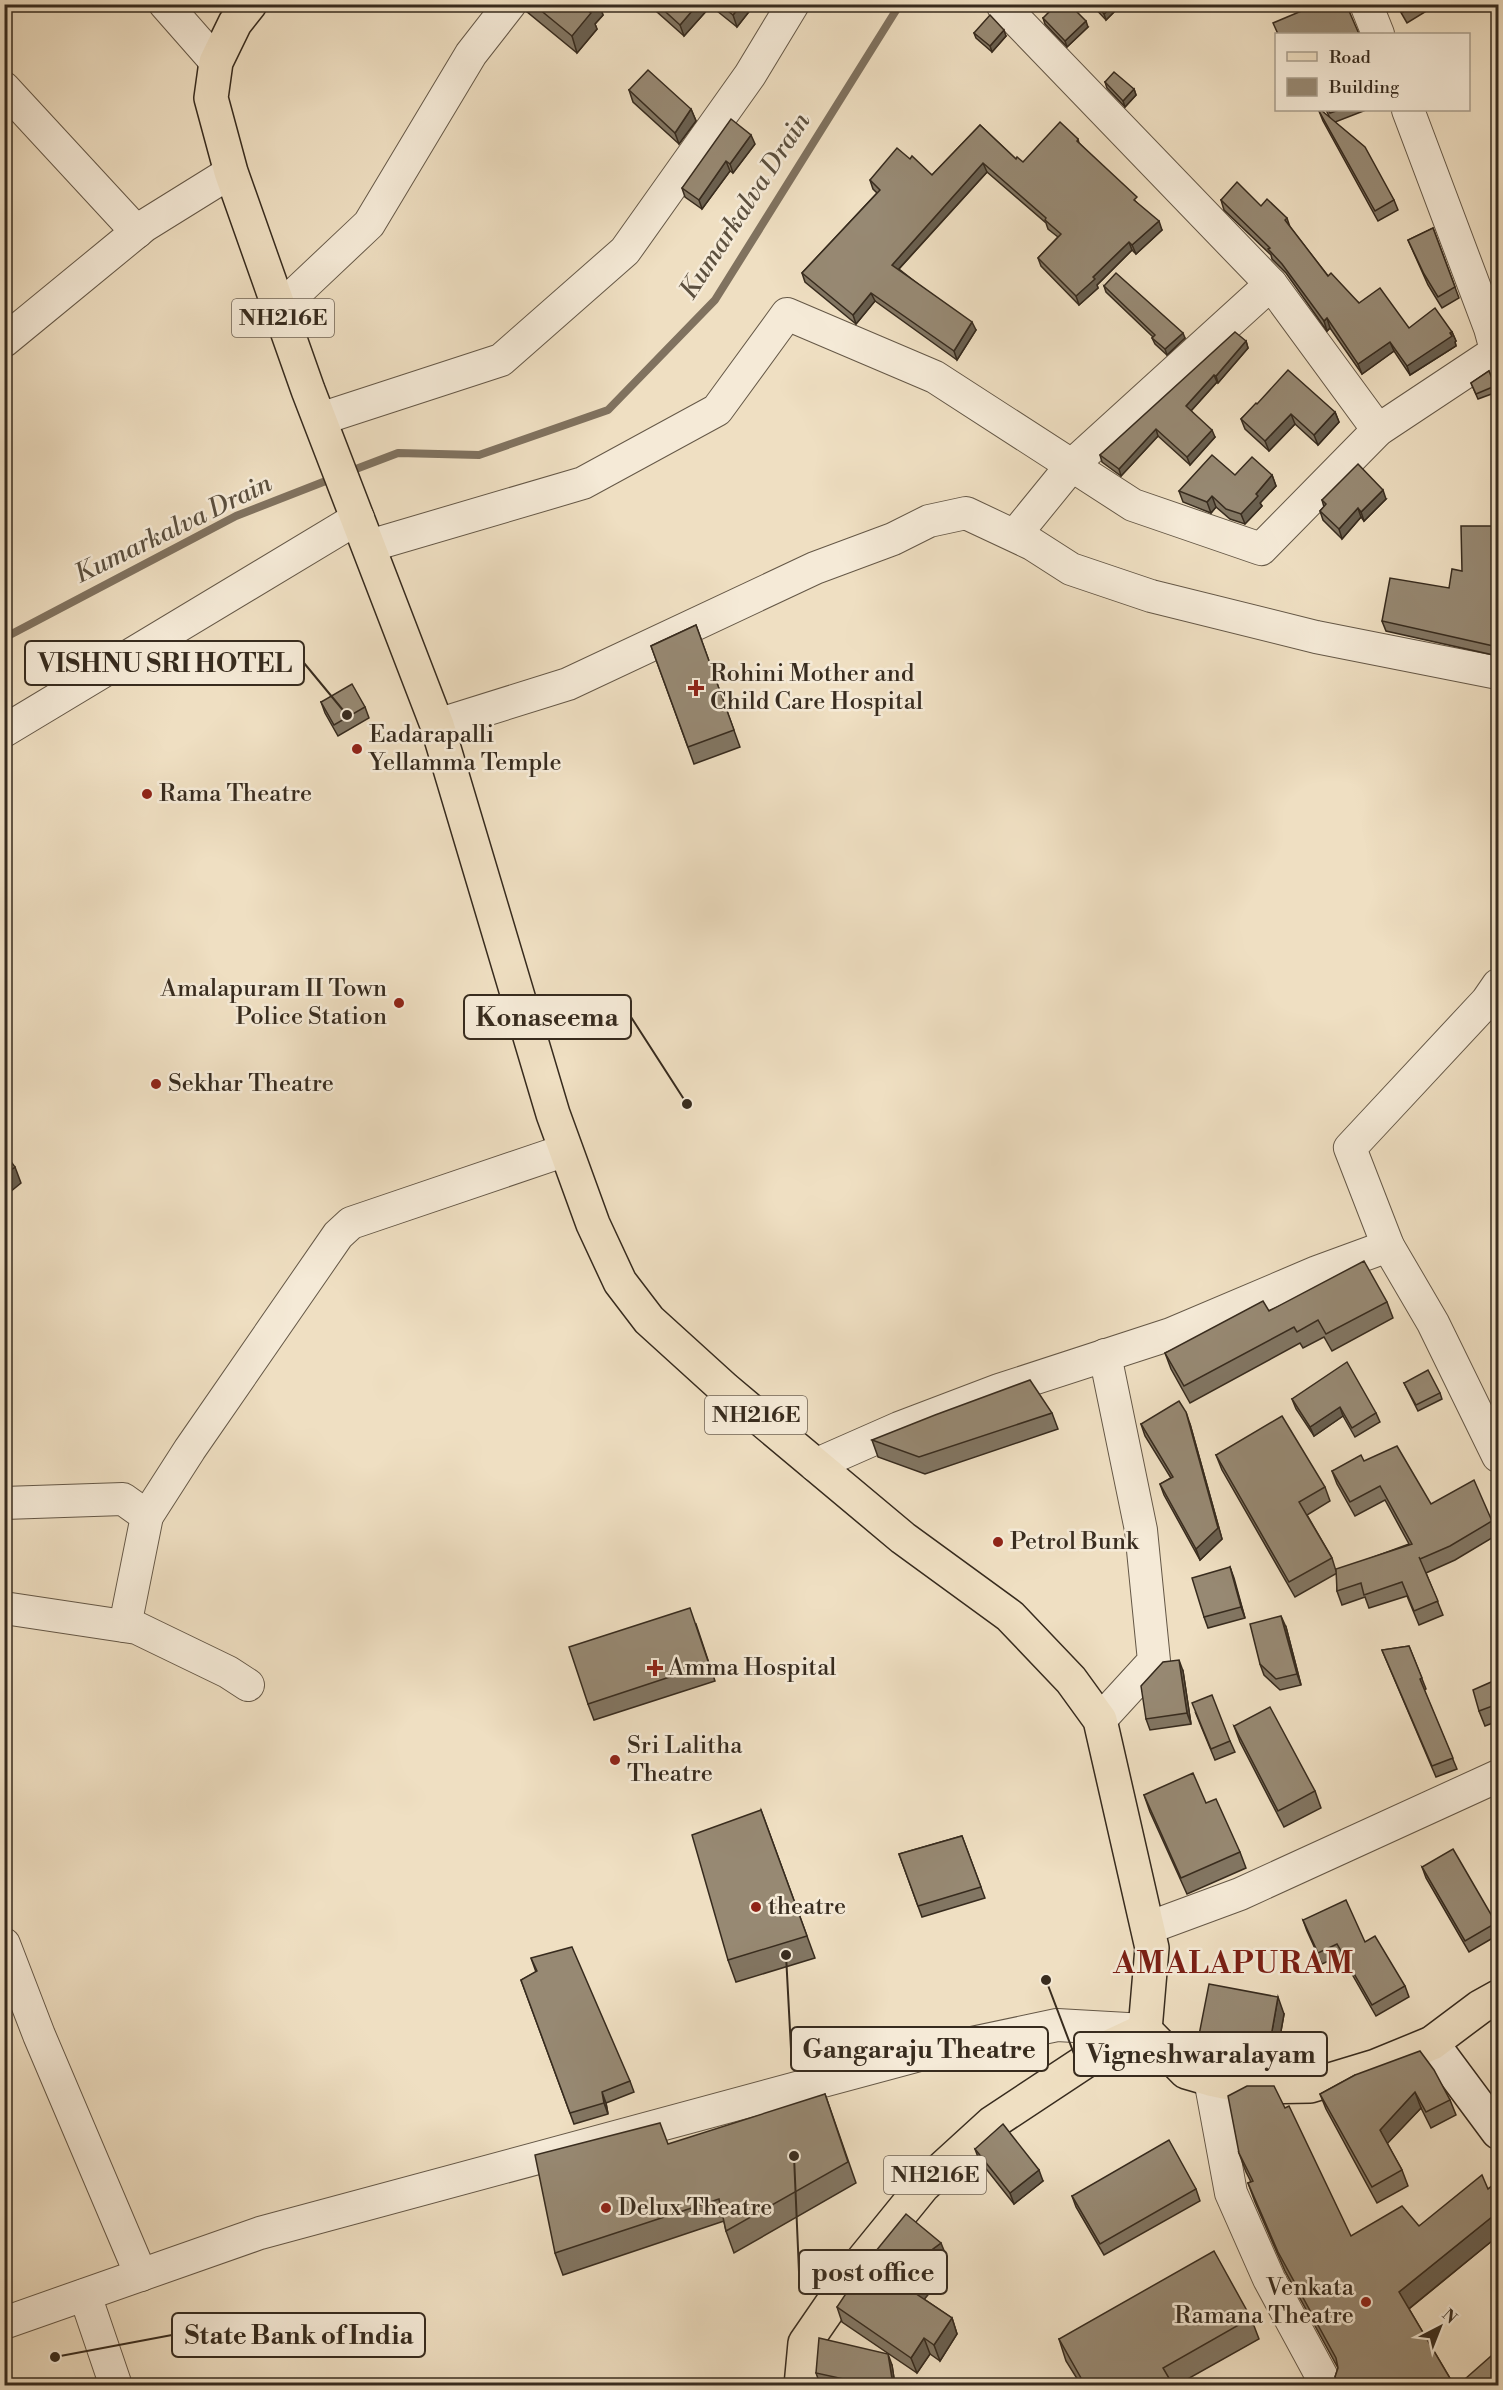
<svg xmlns="http://www.w3.org/2000/svg" width="1503" height="2390" font-family="'Libre Bodoni',serif">
<style>
.lines{fill:none;stroke-linecap:round;stroke-linejoin:round}
.stream{stroke:#80725f;stroke-width:8}
.street-casing{stroke:#655847;stroke-width:34}
.secondary-casing{stroke:#372b1e;stroke-width:36}
.primary-casing{stroke:#372b1e;stroke-width:36}
.highway-casing{stroke:#372b1e;stroke-width:36}
.street{stroke:#f5ead7;stroke-width:32}
.secondary{stroke:#f5ead7;stroke-width:33}
.primary{stroke:#efdfc2;stroke-width:33}
.highway{stroke:#efdfc2;stroke-width:33}
.wall{fill:#827663;stroke:#372b1e;stroke-width:1.5}
.shaded-wall{fill:#6a6050;stroke:#372b1e;stroke-width:1.5}
.building{fill:#978973;stroke:#372b1e;stroke-width:1.5}
.poi-dot{fill:#8f2418;stroke:#f5ead7;stroke-width:2}
.labels{text-anchor:middle;dominant-baseline:central;stroke-width:5;stroke-linejoin:round;paint-order:stroke}
.shield{fill:#f5ead7;stroke:#706456;stroke-width:1.5}
.shield-label{font-size:22px;font-weight:bold;fill:#372b1e}
.poi-label{font-size:24px;fill:#372b1e;stroke:#f5ead7;text-anchor:start}
.water-label{font-size:26px;font-style:italic;fill:#5b4f3e;stroke:#f5ead7}
.district-label{font-size:30px;font-weight:bold;letter-spacing:1.5px;fill:#7a1f14;stroke:#f5ead7}
.leader{fill:none;stroke:#372b1e;stroke-width:2}
.callout-dot{fill:#372b1e;stroke:#f5ead7;stroke-width:2}
.callout{fill:#f5ead7;stroke:#372b1e;stroke-width:2}
.callout-label{font-size:26px;text-anchor:middle;font-weight:bold;fill:#372b1e}
</style>
<rect width="100%" height="100%" fill="#efdfc2"/>
<filter id="stains"><feTurbulence type="fractalNoise" baseFrequency=".00333" numOctaves="4"/><feColorMatrix values="0 0 0 0 .2 0 0 0 0 .09 0 0 0 0 .02 0 0 0 .5 -.17"/></filter>
<radialGradient id="worn" r=".72"><stop offset=".6" stop-color="#630" stop-opacity="0"/><stop offset="1" stop-color="#630" stop-opacity=".3"/></radialGradient>
<g class="lines">
<!-- stream -->
<g class="stream">
<path d="M 348,472 L 398,453 L 479,455 L 608,410 L 715,300 L 900,4"/>
<path d="M 4,638 L 236,516 L 336,477"/>
</g>
<!-- street casing -->
<g class="street-casing">
<g id="street">
<path d="M 165,4 L 216,62"/>
<path d="M 1366,4 L 1378,34"/>
<path d="M 1003,6 L 1271,284"/>
<path d="M 4,88 L 137,232"/>
<path d="M 1408,110 L 1490,328 L 1498,357"/>
<path d="M 279,309 L 369,224 L 471,54 L 510,4"/>
<path d="M 4,341 L 144,226 L 231,172"/>
<path d="M 320,419 L 501,360 L 625,251 L 750,75 L 793,4"/>
<path d="M 1015,535 L 1072,465 L 1271,284 L 1378,430"/>
<path d="M 369,546 L 583,483 L 717,410 L 787,314 L 935,377 L 1133,505 L 1261,549 L 1378,430 L 1497,351"/>
<path d="M 437,725 L 568,684 L 815,568 L 893,539 L 929,521 L 966,513 L 1032,544 L 1071,569 L 1151,596 L 1316,637 L 1498,673"/>
<path d="M 4,731 L 358,518"/>
<path d="M 1498,985 L 1487,1001 L 1350,1148 L 1388,1246 L 1433,1323 L 1498,1456"/>
<path d="M 815,1465 L 899,1428 L 999,1390 L 1171,1334 L 1317,1272 L 1388,1246"/>
<path d="M 4,1503 L 123,1499 L 147,1516 L 125,1626"/>
<path d="M 147,1516 L 190,1449 L 338,1235 L 351,1223 L 566,1150"/>
<path d="M 4,1608 L 137,1628 L 228,1672 L 248,1685"/>
<path d="M 1100,1720 L 1154,1661 L 1141,1530 L 1105,1355"/>
<path d="M 1148,1928 L 1240,1894 L 1498,1776"/>
<path d="M 4,1944 L 39,2035 L 141,2275"/>
<path d="M 1210,2079 L 1231,2193 L 1269,2279 L 1327,2386"/>
<path d="M 85,2295 L 116,2386"/>
<path d="M 4,2323 L 260,2233 L 934,2051 L 1057,2025 L 1145,2030"/>
</g>
</g>
<!-- secondary casing -->
<g class="secondary-casing">
<path id="secondary" d="M 1432,2043 L 1498,2132"/>
</g>
<!-- primary casing -->
<g class="primary-casing">
<path id="primary" d="M 1145,2030 L 1186,2072 L 1210,2079 L 1248,2087 L 1310,2086 L 1376,2066 L 1432,2043 L 1480,2007 L 1498,1997"/>
</g>
<!-- highway casing -->
<g class="highway-casing">
<path id="highway" d="M 250,4 L 235,23 L 216,62 L 211,98 L 231,172 L 308,390 L 437,725 L 553,1114 L 593,1224 L 620,1282 L 649,1320 L 725,1389 L 903,1538 L 1010,1616 L 1071,1680 L 1100,1720 L 1152,1948 L 1145,2030 L 1104,2049 L 992,2123 L 923,2186 L 858,2266 L 805,2343 L 801,2386"/>
</g>
<!-- street -->
<use href="#street" class="street"/>
<!-- secondary -->
<use href="#secondary" class="secondary"/>
<!-- primary -->
<use href="#primary" class="primary"/>
<!-- highway -->
<use href="#highway" class="highway"/>
</g>
<!-- wall -->
<g class="wall">
<path d="M 524,4 L 599,4 L 603,15 L 595,24 L 597,29 L 577,53 L 526,11 Z"/>
<path d="M 654,4 L 706,4 L 708,9 L 684,36 L 656,11 Z"/>
<path d="M 712,4 L 755,4 L 737,27 L 712,7 Z"/>
<path d="M 1091,4 L 1122,4 L 1106,20 Z"/>
<path d="M 1396,4 L 1438,4 L 1407,23 Z"/>
<path d="M 1043,18 L 1088,27 L 1067,47 L 1045,24 Z"/>
<path d="M 974,33 L 1006,36 L 992,52 L 976,38 Z"/>
<path d="M 1105,82 L 1134,89 L 1136,95 L 1125,107 L 1107,88 Z"/>
<path d="M 629,90 L 691,109 L 696,121 L 679,144 L 633,102 Z"/>
<path d="M 1326,110 L 1366,110 L 1335,122 L 1394,200 L 1398,210 L 1378,221 L 1323,121 L 1319,111 L 1330,118 Z"/>
<path d="M 980,125 L 1016,159 L 1023,162 L 1078,139 L 1079,143 L 1139,205 L 1162,230 L 1136,254 L 1132,250 L 1097,285 L 1098,288 L 1079,305 L 1041,266 L 1038,258 L 1058,237 L 1048,229 L 1046,223 L 987,172 L 899,269 L 976,330 L 957,360 L 875,301 L 856,324 L 805,282 L 802,273 L 877,193 L 873,189 L 870,180 L 910,159 L 932,175 Z"/>
<path d="M 755,144 L 733,173 L 730,171 L 702,209 L 685,197 L 682,188 Z"/>
<path d="M 1221,200 L 1261,206 L 1287,218 L 1290,227 L 1328,276 L 1359,303 L 1409,328 L 1452,332 L 1456,341 L 1455,342 L 1456,346 L 1410,375 L 1394,351 L 1362,374 L 1330,328 L 1327,331 L 1286,273 L 1272,259 L 1271,255 L 1224,210 Z"/>
<path d="M 1433,228 L 1459,298 L 1442,308 L 1428,285 L 1408,240 Z"/>
<path d="M 1104,286 L 1185,338 L 1167,355 L 1155,344 L 1152,338 L 1153,337 L 1106,292 Z"/>
<path d="M 1246,341 L 1248,348 L 1218,383 L 1217,382 L 1191,411 L 1215,437 L 1190,465 L 1158,436 L 1121,476 L 1102,462 L 1100,455 Z"/>
<path d="M 1489,371 L 1497,392 L 1478,399 L 1471,383 Z"/>
<path d="M 1257,404 L 1335,412 L 1339,422 L 1318,445 L 1295,424 L 1269,451 L 1245,429 L 1241,419 Z"/>
<path d="M 1235,475 L 1272,475 L 1276,486 L 1260,503 L 1262,506 L 1245,524 L 1230,519 L 1216,507 L 1211,513 L 1183,502 L 1179,491 Z"/>
<path d="M 1386,499 L 1364,521 L 1361,517 L 1342,539 L 1323,520 L 1320,511 L 1324,507 L 1322,500 Z"/>
<path d="M 1498,526 L 1498,656 L 1386,631 L 1382,621 L 1449,588 Z"/>
<path d="M 696,625 L 740,747 L 694,764 L 651,646 Z"/>
<path d="M 321,702 L 365,707 L 369,718 L 338,736 L 325,713 Z"/>
<path d="M 1387,1302 L 1393,1318 L 1332,1351 L 1324,1337 L 1303,1348 L 1300,1343 L 1190,1403 L 1171,1369 L 1165,1353 L 1269,1311 Z"/>
<path d="M 1404,1383 L 1440,1393 L 1442,1399 L 1418,1411 Z"/>
<path d="M 1292,1399 L 1376,1413 L 1380,1422 L 1355,1437 L 1343,1416 L 1314,1436 L 1296,1409 Z"/>
<path d="M 1052,1413 L 1058,1429 L 925,1474 L 878,1457 L 872,1440 Z"/>
<path d="M 1141,1424 L 1190,1424 L 1222,1539 L 1200,1560 L 1164,1495 L 1160,1484 L 1171,1478 L 1145,1436 Z"/>
<path d="M 1216,1455 L 1325,1487 L 1330,1501 L 1307,1515 L 1332,1558 L 1336,1571 L 1409,1544 L 1385,1500 L 1355,1516 L 1337,1484 L 1332,1471 L 1364,1461 L 1431,1504 L 1492,1521 L 1497,1535 L 1455,1560 L 1426,1573 L 1443,1615 L 1419,1625 L 1407,1596 L 1369,1608 L 1365,1597 L 1342,1605 L 1337,1591 L 1337,1573 L 1295,1597 L 1222,1470 Z"/>
<path d="M 1230,1567 L 1245,1618 L 1208,1628 L 1204,1617 Z"/>
<path d="M 696,1624 L 715,1681 L 594,1720 L 588,1704 Z"/>
<path d="M 1286,1627 L 1301,1685 L 1280,1690 L 1264,1675 L 1260,1664 Z"/>
<path d="M 1409,1646 L 1426,1689 L 1424,1690 L 1457,1769 L 1436,1777 L 1382,1650 Z"/>
<path d="M 1183,1671 L 1191,1724 L 1150,1730 L 1146,1719 Z"/>
<path d="M 1498,1679 L 1498,1721 L 1485,1726 L 1479,1711 Z"/>
<path d="M 1196,1714 L 1230,1741 L 1235,1752 L 1215,1760 Z"/>
<path d="M 1234,1726 L 1315,1791 L 1321,1808 L 1284,1827 L 1240,1742 Z"/>
<path d="M 1144,1795 L 1206,1803 L 1240,1852 L 1246,1868 L 1187,1894 L 1150,1812 Z"/>
<path d="M 761,1810 L 815,1958 L 736,1982 L 728,1960 Z"/>
<path d="M 962,1836 L 985,1898 L 922,1917 L 899,1854 Z"/>
<path d="M 1422,1867 L 1496,1923 L 1498,1930 L 1498,1935 L 1469,1952 L 1426,1878 Z"/>
<path d="M 1303,1920 L 1405,1986 L 1409,1997 L 1376,2016 L 1341,1955 L 1322,1964 L 1307,1931 Z"/>
<path d="M 531,1958 L 630,2081 L 634,2092 L 606,2103 L 608,2114 L 574,2124 L 521,1980 L 536,1972 Z"/>
<path d="M 1284,2014 L 1275,2065 L 1205,2051 L 1199,2035 Z"/>
<path d="M 1355,2075 L 1450,2100 L 1456,2115 L 1431,2128 L 1421,2108 L 1387,2143 L 1402,2170 L 1408,2186 L 1377,2203 L 1326,2109 L 1320,2094 Z"/>
<path d="M 825,2094 L 856,2183 L 734,2253 L 726,2231 L 724,2221 L 563,2275 L 555,2253 Z"/>
<path d="M 975,2149 L 1043,2181 L 1014,2204 L 979,2160 Z"/>
<path d="M 1239,2153 L 1351,2236 L 1419,2226 L 1488,2189 L 1498,2181 L 1498,2236 L 1409,2309 L 1454,2385 L 1338,2385 L 1335,2377 L 1338,2368 L 1285,2271 L 1255,2202 L 1248,2183 L 1251,2182 L 1246,2172 Z"/>
<path d="M 1196,2189 L 1200,2201 L 1104,2255 L 1076,2207 L 1072,2196 Z"/>
<path d="M 947,2258 L 941,2263 L 945,2274 L 924,2299 L 952,2318 L 957,2334 L 940,2361 L 930,2354 L 917,2373 L 842,2322 L 837,2307 Z"/>
<path d="M 1251,2318 L 1259,2339 L 1177,2385 L 1081,2385 L 1066,2361 L 1059,2339 Z"/>
<path d="M 892,2365 L 895,2385 L 825,2385 L 820,2384 L 816,2373 Z"/>
</g>
<!-- shaded-wall -->
<g class="shaded-wall">
<path d="M 592,4 L 599,4 L 603,15 L 595,24 L 597,29 L 577,53 L 572,36 L 587,10 Z"/>
<path d="M 698,4 L 706,4 L 708,9 L 684,36 L 680,25 Z"/>
<path d="M 742,4 L 755,4 L 737,27 L 733,15 Z"/>
<path d="M 1114,4 L 1122,4 L 1106,20 L 1104,14 Z"/>
<path d="M 1086,21 L 1088,27 L 1067,47 L 1065,41 Z"/>
<path d="M 1004,30 L 1006,36 L 992,52 L 990,46 Z"/>
<path d="M 1134,89 L 1136,95 L 1125,107 L 1123,101 Z"/>
<path d="M 691,109 L 696,121 L 679,144 L 675,133 Z"/>
<path d="M 751,135 L 755,144 L 733,173 L 730,164 Z"/>
<path d="M 726,161 L 730,171 L 702,209 L 699,200 Z"/>
<path d="M 983,163 L 987,172 L 895,273 L 892,265 Z"/>
<path d="M 1159,221 L 1162,230 L 1136,254 L 1132,245 Z"/>
<path d="M 1129,242 L 1132,250 L 1097,285 L 1098,288 L 1079,305 L 1076,296 L 1093,277 Z"/>
<path d="M 871,293 L 875,301 L 856,324 L 853,315 Z"/>
<path d="M 1327,318 L 1330,328 L 1327,331 L 1324,321 Z"/>
<path d="M 972,322 L 976,330 L 957,360 L 954,351 Z"/>
<path d="M 1452,332 L 1456,341 L 1455,342 L 1456,346 L 1410,375 L 1407,366 Z"/>
<path d="M 1183,333 L 1185,338 L 1167,355 L 1165,349 Z"/>
<path d="M 1246,341 L 1248,348 L 1218,383 L 1216,376 Z"/>
<path d="M 1390,342 L 1394,351 L 1362,374 L 1358,364 Z"/>
<path d="M 1214,375 L 1217,382 L 1189,413 L 1186,406 Z"/>
<path d="M 1335,412 L 1339,422 L 1318,445 L 1314,435 Z"/>
<path d="M 1291,414 L 1295,424 L 1269,451 L 1265,441 Z"/>
<path d="M 1156,429 L 1158,436 L 1121,476 L 1119,469 Z"/>
<path d="M 1212,430 L 1215,437 L 1190,465 L 1187,457 Z"/>
<path d="M 1272,475 L 1276,486 L 1260,503 L 1262,506 L 1245,524 L 1241,514 L 1256,494 Z"/>
<path d="M 1383,490 L 1386,499 L 1364,521 L 1361,512 Z"/>
<path d="M 1212,496 L 1216,507 L 1211,513 L 1207,502 Z"/>
<path d="M 1358,508 L 1361,517 L 1342,539 L 1339,529 Z"/>
<path d="M 15,1167 L 21,1183 L 4,1197 L 4,1175 Z"/>
<path d="M 1340,1407 L 1343,1416 L 1314,1436 L 1310,1427 Z"/>
<path d="M 1186,1412 L 1190,1424 L 1222,1539 L 1200,1560 L 1196,1549 Z"/>
<path d="M 1230,1567 L 1234,1578 L 1245,1618 L 1241,1607 Z"/>
<path d="M 1281,1616 L 1286,1627 L 1301,1685 L 1297,1674 Z"/>
<path d="M 1179,1660 L 1183,1671 L 1191,1724 L 1187,1713 Z"/>
<path d="M 1278,1997 L 1284,2014 L 1275,2065 L 1269,2048 Z"/>
<path d="M 602,2092 L 606,2103 L 608,2114 L 604,2103 Z"/>
<path d="M 1415,2092 L 1421,2108 L 1386,2145 L 1380,2130 Z"/>
<path d="M 1039,2170 L 1043,2181 L 1014,2204 L 1010,2193 Z"/>
<path d="M 1498,2212 L 1498,2236 L 1406,2311 L 1399,2292 Z"/>
<path d="M 941,2243 L 947,2258 L 941,2263 L 945,2274 L 918,2307 L 912,2291 L 933,2249 Z"/>
<path d="M 952,2318 L 957,2334 L 940,2361 L 934,2345 Z"/>
<path d="M 924,2338 L 930,2354 L 917,2373 L 911,2358 Z"/>
<path d="M 888,2354 L 892,2365 L 895,2385 L 893,2385 Z"/>
</g>
<!-- building -->
<g class="building">
<path d="M 533,4 L 592,4 L 587,10 L 591,13 L 572,36 Z"/>
<path d="M 657,4 L 698,4 L 680,25 Z"/>
<path d="M 719,4 L 742,4 L 733,15 Z"/>
<path d="M 1057,4 L 1069,4 L 1086,21 L 1065,41 L 1043,18 Z"/>
<path d="M 1095,4 L 1114,4 L 1104,14 Z"/>
<path d="M 1318,4 L 1346,4 L 1359,34 L 1278,34 L 1273,23 Z"/>
<path d="M 1398,4 L 1415,4 L 1403,12 Z"/>
<path d="M 990,15 L 1004,30 L 990,46 L 974,33 Z"/>
<path d="M 648,70 L 691,109 L 675,133 L 629,90 Z"/>
<path d="M 1114,72 L 1134,89 L 1123,101 L 1105,82 Z"/>
<path d="M 1321,110 L 1365,147 L 1394,200 L 1375,211 L 1319,111 Z"/>
<path d="M 1328,110 L 1339,110 L 1330,113 Z"/>
<path d="M 731,119 L 751,135 L 730,164 L 726,161 L 699,200 L 682,188 Z"/>
<path d="M 1060,122 L 1078,139 L 1077,141 L 1137,197 L 1134,200 L 1159,221 L 1132,245 L 1129,242 L 1093,277 L 1095,279 L 1076,296 L 1038,258 L 1061,234 L 1045,220 L 1046,218 L 983,163 L 892,265 L 972,322 L 954,351 L 871,293 L 853,315 L 802,273 L 880,190 L 870,180 L 897,148 L 910,159 L 912,156 L 932,175 L 980,125 L 1016,159 L 1017,157 L 1023,162 Z"/>
<path d="M 1237,182 L 1261,206 L 1267,199 L 1287,218 L 1285,220 L 1328,276 L 1331,273 L 1359,303 L 1380,288 L 1409,328 L 1435,308 L 1452,332 L 1450,333 L 1452,336 L 1407,366 L 1390,342 L 1358,364 L 1327,318 L 1324,321 L 1282,264 L 1268,249 L 1270,248 L 1221,200 Z"/>
<path d="M 1433,228 L 1455,287 L 1438,297 L 1424,274 L 1408,240 Z"/>
<path d="M 1116,273 L 1183,333 L 1165,349 L 1152,338 L 1155,335 L 1104,286 Z"/>
<path d="M 1235,332 L 1246,341 L 1216,376 L 1214,375 L 1186,406 L 1212,430 L 1187,457 L 1156,429 L 1119,469 L 1100,455 Z"/>
<path d="M 1288,370 L 1335,412 L 1314,435 L 1291,414 L 1265,441 L 1241,419 L 1256,403 L 1257,404 Z"/>
<path d="M 1489,371 L 1495,386 L 1476,394 L 1471,383 Z"/>
<path d="M 1212,455 L 1235,475 L 1252,457 L 1272,475 L 1256,494 L 1258,496 L 1241,514 L 1226,509 L 1212,496 L 1207,502 L 1179,491 Z"/>
<path d="M 1358,464 L 1383,490 L 1361,512 L 1358,508 L 1339,529 L 1320,511 L 1326,504 L 1322,500 Z"/>
<path d="M 1461,526 L 1498,526 L 1498,647 L 1382,621 L 1390,578 L 1449,588 L 1452,569 L 1462,571 Z"/>
<path d="M 696,625 L 734,730 L 688,747 L 651,646 Z"/>
<path d="M 352,684 L 365,707 L 334,725 L 321,702 Z"/>
<path d="M 4,1152 L 15,1167 L 4,1175 Z"/>
<path d="M 1364,1261 L 1387,1302 L 1326,1334 L 1318,1320 L 1297,1332 L 1294,1327 L 1184,1386 L 1165,1353 L 1263,1301 L 1269,1311 Z"/>
<path d="M 1347,1362 L 1376,1413 L 1352,1428 L 1340,1407 L 1310,1427 L 1292,1399 Z"/>
<path d="M 1428,1370 L 1440,1393 L 1416,1405 L 1404,1383 Z"/>
<path d="M 1030,1380 L 1052,1413 L 919,1457 L 872,1440 L 935,1415 Z"/>
<path d="M 1179,1401 L 1186,1412 L 1218,1528 L 1196,1549 L 1160,1484 L 1173,1477 L 1141,1424 Z"/>
<path d="M 1282,1416 L 1325,1487 L 1299,1502 L 1332,1558 L 1289,1582 L 1216,1455 Z"/>
<path d="M 1397,1446 L 1431,1504 L 1474,1480 L 1492,1521 L 1450,1546 L 1420,1559 L 1419,1557 L 1438,1601 L 1414,1611 L 1402,1582 L 1364,1595 L 1361,1583 L 1337,1591 L 1336,1569 L 1412,1544 L 1380,1486 L 1350,1502 L 1332,1471 L 1361,1455 L 1364,1461 Z"/>
<path d="M 1230,1567 L 1241,1607 L 1204,1617 L 1192,1578 Z"/>
<path d="M 690,1608 L 709,1664 L 588,1704 L 569,1647 Z"/>
<path d="M 1281,1616 L 1297,1674 L 1276,1679 L 1260,1664 L 1250,1624 Z"/>
<path d="M 1409,1646 L 1422,1678 L 1420,1679 L 1453,1758 L 1432,1766 L 1382,1650 Z"/>
<path d="M 1179,1660 L 1187,1713 L 1146,1719 L 1141,1686 L 1163,1662 Z"/>
<path d="M 1498,1679 L 1498,1704 L 1479,1711 L 1473,1690 Z"/>
<path d="M 1212,1695 L 1230,1741 L 1211,1749 L 1192,1703 Z"/>
<path d="M 1270,1707 L 1315,1791 L 1278,1811 L 1234,1726 Z"/>
<path d="M 1193,1773 L 1206,1803 L 1216,1799 L 1240,1852 L 1181,1878 L 1144,1795 Z"/>
<path d="M 761,1810 L 807,1936 L 728,1960 L 692,1835 Z"/>
<path d="M 962,1836 L 981,1887 L 918,1906 L 899,1854 Z"/>
<path d="M 1453,1849 L 1496,1923 L 1465,1941 L 1422,1867 Z"/>
<path d="M 1346,1900 L 1365,1942 L 1375,1936 L 1405,1986 L 1372,2005 L 1337,1944 L 1318,1953 L 1303,1920 Z"/>
<path d="M 572,1947 L 630,2081 L 602,2092 L 604,2103 L 570,2113 L 521,1980 L 537,1971 L 531,1958 Z"/>
<path d="M 1209,1984 L 1278,1997 L 1269,2048 L 1199,2035 Z"/>
<path d="M 1420,2051 L 1434,2070 L 1450,2100 L 1426,2112 L 1415,2092 L 1380,2130 L 1402,2170 L 1372,2187 L 1320,2094 L 1355,2075 Z"/>
<path d="M 1247,2086 L 1274,2086 L 1285,2108 L 1289,2106 L 1351,2236 L 1402,2206 L 1419,2226 L 1482,2175 L 1488,2189 L 1498,2181 L 1498,2212 L 1399,2292 L 1454,2385 L 1340,2385 L 1335,2377 L 1338,2368 L 1336,2358 L 1278,2252 L 1248,2183 L 1253,2181 L 1239,2153 L 1228,2096 Z"/>
<path d="M 825,2094 L 848,2162 L 726,2231 L 719,2199 L 555,2253 L 535,2155 L 660,2123 L 668,2144 Z"/>
<path d="M 1003,2124 L 1039,2170 L 1010,2193 L 975,2149 Z"/>
<path d="M 1169,2140 L 1196,2189 L 1100,2244 L 1072,2196 Z"/>
<path d="M 906,2214 L 941,2243 L 933,2249 L 939,2258 L 912,2291 L 952,2318 L 934,2345 L 924,2338 L 911,2358 L 837,2307 L 867,2262 Z"/>
<path d="M 1214,2251 L 1251,2318 L 1163,2368 L 1173,2385 L 1085,2385 L 1059,2339 Z"/>
<path d="M 819,2338 L 888,2354 L 893,2385 L 871,2385 L 816,2373 Z"/>
<path d="M 1498,2350 L 1498,2385 L 1471,2385 L 1465,2379 Z"/>
</g>
<!-- markers -->
<g class="poi-dot">
<path d="M693 679h6v6h6v6h-6v6h-6v-6h-6v-6h6z"/>
<circle cx="357" cy="749" r="6"/>
<circle cx="147" cy="794" r="6"/>
<circle cx="399" cy="1003" r="6"/>
<circle cx="156" cy="1084" r="6"/>
<circle cx="998" cy="1542" r="6"/>
<path d="M652 1659h6v6h6v6h-6v6h-6v-6h-6v-6h6z"/>
<circle cx="615" cy="1760" r="6"/>
<circle cx="756" cy="1907" r="6"/>
<circle cx="606" cy="2208" r="6"/>
<circle cx="1366" cy="2302" r="6"/>
</g>
<g class="labels">
<!-- shield labels -->
<g class="shield">
<rect x="232" y="299" width="102" height="38" rx="4.5"/>
<rect x="705" y="1396" width="102" height="38" rx="4.5"/>
<rect x="884" y="2156" width="102" height="38" rx="4.5"/>
</g>
<g class="shield-label">
<text x="283" y="318">NH216E</text>
<text x="756" y="1415">NH216E</text>
<text x="935" y="2175">NH216E</text>
</g>
<!-- poi labels -->
<g class="poi-label">
<text x="710" y="674">Rohini Mother and<tspan x="710" dy="28">Child Care Hospital</tspan></text>
<text x="369" y="735">Eadarapalli<tspan x="369" dy="28">Yellamma Temple</tspan></text>
<text x="159" y="794">Rama Theatre</text>
<text x="387" y="989" text-anchor="end">Amalapuram II Town<tspan x="387" dy="28">Police Station</tspan></text>
<text x="168" y="1084">Sekhar Theatre</text>
<text x="1010" y="1542">Petrol Bunk</text>
<text x="668" y="1668">Amma Hospital</text>
<text x="627" y="1746">Sri Lalitha<tspan x="627" dy="28">Theatre</tspan></text>
<text x="768" y="1907">theatre</text>
<text x="618" y="2208">Delux Theatre</text>
<text x="1354" y="2288" text-anchor="end">Venkata<tspan x="1354" dy="28">Ramana Theatre</tspan></text>
</g>
<!-- water labels -->
<g class="water-label">
<text transform="translate(745 206) rotate(-57)">Kumarkalva Drain</text>
<text transform="translate(173 529) rotate(-26)">Kumarkalva Drain</text>
</g>
<!-- district labels -->
<g class="district-label">
<text x="1234" y="1964">AMALAPURAM</text>
</g>
</g>
<!-- callouts -->
<path class="leader" d="M347 715L304 663M687 1104L631 1017M786 1955L791 2049M1046 1980L1074 2054M794 2156L799 2272M55 2357L172 2335"/>
<g class="callout-dot">
<circle cx="347" cy="715" r="6"/>
<circle cx="687" cy="1104" r="6"/>
<circle cx="786" cy="1955" r="6"/>
<circle cx="1046" cy="1980" r="6"/>
<circle cx="794" cy="2156" r="6"/>
<circle cx="55" cy="2357" r="6"/>
</g>
<g class="callout">
<rect x="25" y="641" width="279" height="44" rx="6"/>
<rect x="464" y="995" width="167" height="44" rx="6"/>
<rect x="791" y="2027" width="257" height="44" rx="6"/>
<rect x="1074" y="2032" width="253" height="44" rx="6"/>
<rect x="799" y="2250" width="148" height="44" rx="6"/>
<rect x="172" y="2313" width="253" height="44" rx="6"/>
</g>
<g class="callout-label">
<text x="165" y="672">VISHNU SRI HOTEL</text>
<text x="547" y="1026">Konaseema</text>
<text x="919" y="2058">Gangaraju Theatre</text>
<text x="1201" y="2063">Vigneshwaralayam</text>
<text x="873" y="2281">post office</text>
<text x="299" y="2344">State Bank of India</text>
</g>
<!-- margin -->
<rect width="1503" height="2390" fill="none" stroke="#efdfc2" stroke-width="24"/>
<rect x="6" y="6" width="1491" height="2378" fill="none" stroke="#372b1e" stroke-width="3"/>
<rect x="12" y="12" width="1479" height="2366" fill="none" stroke="#372b1e" stroke-width="1.5"/>
<!-- legend -->
<rect x="1275" y="33" width="195" height="78" fill="#f5ead7" stroke="#a99e8d" stroke-width="1.5"/>
<rect x="1287" y="52" width="30" height="9" fill="#efdfc2" stroke="#a99e8d" stroke-width="1.5"/>
<text x="1329" y="63" font-size="18" fill="#372b1e">Road</text>
<rect x="1287" y="78" width="30" height="18" fill="#978973" stroke="#a99e8d" stroke-width="1.5"/>
<text x="1329" y="93" font-size="18" fill="#372b1e">Building</text>
<!-- north arrow -->
<g transform="translate(1440 2327) rotate(42)" stroke="#f5ead7" stroke-width="4.5" paint-order="stroke">
<path d="M0-4.5L10 22L0 15L-10 22Z" fill="#372b1e"/>
<text y="-9" font-size="16" font-weight="bold" text-anchor="middle" fill="#372b1e">N</text>
</g>
<rect width="100%" height="100%" filter="url(#stains)"/>
<rect width="100%" height="100%" fill="url(#worn)"/>
</svg>
